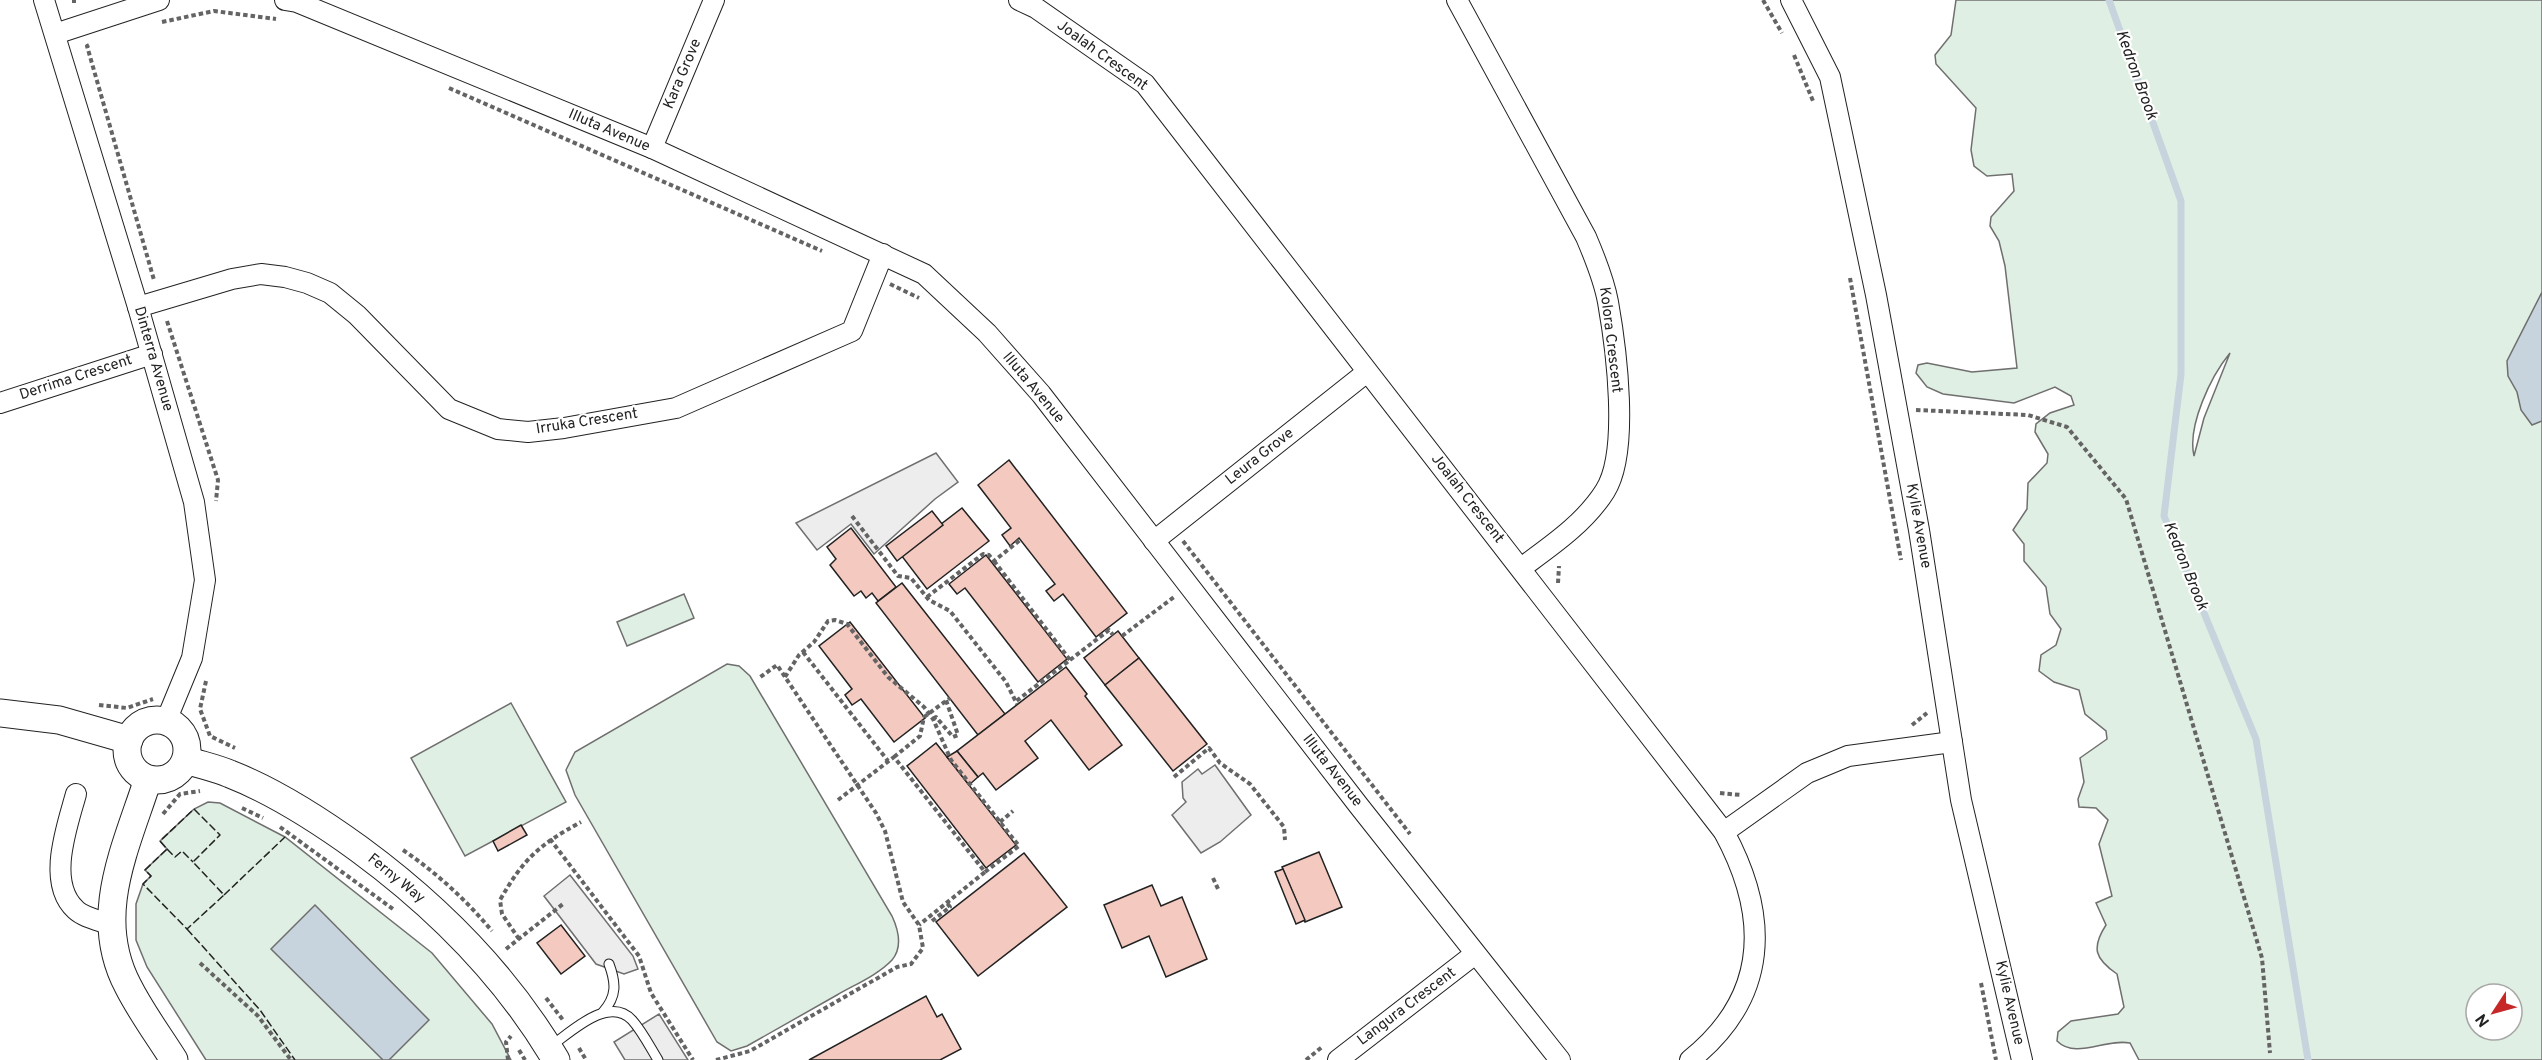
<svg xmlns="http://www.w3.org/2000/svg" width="2542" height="1060" font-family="Overpass,sans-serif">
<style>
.green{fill:#e0efe3;stroke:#6f6f6f;stroke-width:1.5;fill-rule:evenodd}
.parking{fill:#ededed;stroke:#6f6f6f;stroke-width:1.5}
.water{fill:#c7d3dd;stroke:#6f6f6f;stroke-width:1.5}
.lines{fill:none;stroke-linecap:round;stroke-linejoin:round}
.stream{stroke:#c7d3dd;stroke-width:7}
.building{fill:#f3c9c0;stroke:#222;stroke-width:1.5}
.lane-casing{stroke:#222;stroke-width:11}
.street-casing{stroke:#222;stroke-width:22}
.secondary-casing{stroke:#222;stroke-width:29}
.path{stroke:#646464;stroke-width:4;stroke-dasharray:4.5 3;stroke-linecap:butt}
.lane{stroke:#fff;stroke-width:9}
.street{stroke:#fff;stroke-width:20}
.secondary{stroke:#fff;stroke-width:27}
.fence{stroke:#222;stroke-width:1.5;stroke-dasharray:8 3;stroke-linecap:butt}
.labels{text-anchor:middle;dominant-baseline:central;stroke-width:4.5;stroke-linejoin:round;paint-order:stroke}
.street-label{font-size:15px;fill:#222;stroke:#fff}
.water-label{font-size:16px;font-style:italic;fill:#222;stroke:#fff}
</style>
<rect width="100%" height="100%" fill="#fff"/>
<!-- green -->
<g class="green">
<path d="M 1956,0 L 2542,0 L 2542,1060 L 2139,1060 L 2130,1043 C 2106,1038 2076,1060 2057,1041 L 2058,1032 L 2071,1021 L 2118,1014 L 2124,1007 L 2117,974 C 2095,959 2091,948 2106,925 L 2096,903 L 2112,896 L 2099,844 L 2108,820 L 2096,808 L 2079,807 L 2078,799 L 2084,782 L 2080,758 L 2107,739 L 2106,731 L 2085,714 L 2079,690 L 2054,682 L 2039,671 L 2041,655 L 2056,645 L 2061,629 L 2050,614 L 2046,587 L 2024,561 L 2024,544 L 2013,530 L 2027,509 L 2028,483 L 2047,463 L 2048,454 L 2035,432 L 2036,424 L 2050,413 L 2074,405 L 2071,396 L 2055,387 L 2014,403 L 1943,394 L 1927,387 L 1916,373 L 1918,365 L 1927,363 L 1972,372 L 2017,368 L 2005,266 L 1999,241 L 1990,226 L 1991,217 L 2014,191 L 2012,174 L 1987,176 L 1974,166 L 1971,150 L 1976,108 L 1936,64 L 1935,55 L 1951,35 ZM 2230,353 L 2204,418 L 2194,456 C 2187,426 2211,376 2230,353 ZM 2476,994 L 2512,994 L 2512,1030 L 2476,1030 Z"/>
<path d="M 684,594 L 694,618 L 627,646 L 617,622 Z"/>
<path d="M 727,664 L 739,666 L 750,676 L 892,916 C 898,929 903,947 892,960 C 878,975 854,985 837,995 C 807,1012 777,1029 747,1046 L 731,1051 L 717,1042 L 575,795 L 566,770 L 575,752 Z"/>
<path d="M 511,703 L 566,802 L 465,856 L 411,758 Z"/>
<path d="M 208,802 L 220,803 L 285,837 L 432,953 L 492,1024 L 511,1060 L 206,1060 L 147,967 L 136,940 L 136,904 L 143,884 L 151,876 L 145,870 L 167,849 L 160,841 L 194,809 Z"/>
</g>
<!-- parking -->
<g class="parking">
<path d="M 936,453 L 958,482 L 935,499 L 874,554 L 851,524 L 817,550 L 796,523 Z"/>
<path d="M 1215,765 L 1251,815 L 1220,842 L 1201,853 L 1172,815 L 1186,802 L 1183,798 L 1182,782 L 1198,769 L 1202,774 Z"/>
<path d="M 570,875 L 633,956 L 638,969 L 624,974 L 596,964 L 544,896 Z"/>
<path d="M 659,1014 L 688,1060 L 625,1060 L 614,1042 Z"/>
</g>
<!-- water -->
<g class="water">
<path d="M 2542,292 L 2542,421 L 2532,425 L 2521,410 L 2517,392 L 2508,376 L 2507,361 Z"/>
<path d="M 315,905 L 429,1020 L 389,1060 L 383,1060 L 271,949 Z"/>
</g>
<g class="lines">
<!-- stream -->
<path class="stream" d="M 2109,0 L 2181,201 L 2181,374 L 2164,516 L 2256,739 L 2308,1060"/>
</g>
<!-- building -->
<g class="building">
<path d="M 1009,460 L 1127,613 L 1096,637 L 1063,594 L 1054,601 L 1046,591 L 1055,584 L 1019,538 L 1010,546 L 1002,535 L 1011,528 L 978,485 Z"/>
<path d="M 962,508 L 989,541 L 927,589 L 901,555 Z"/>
<path d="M 932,511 L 943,525 L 897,561 L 886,546 Z"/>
<path d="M 851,528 L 896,587 L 878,601 L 872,593 L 866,598 L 861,591 L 854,596 L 830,565 L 836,559 L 827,547 Z"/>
<path d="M 986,555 L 1067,659 L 1038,682 L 965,588 L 957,594 L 949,584 Z"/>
<path d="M 902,583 L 1005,714 L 978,735 L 876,603 Z"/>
<path d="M 850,622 L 925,718 L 894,742 L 861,699 L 852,705 L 845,695 L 852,689 L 819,646 Z"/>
<path d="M 1118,631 L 1139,658 L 1105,685 L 1084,658 Z"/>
<path d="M 1139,658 L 1207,744 L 1173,771 L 1105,685 Z"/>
<path d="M 1066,667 L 1087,694 L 1085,696 L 1122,745 L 1089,770 L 1051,720 L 1025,741 L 1038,758 L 996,790 L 983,773 L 978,777 L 957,751 Z"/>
<path d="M 936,743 L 1016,845 L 986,868 L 907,766 Z"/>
<path d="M 957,751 L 978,777 L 969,785 L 947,757 Z"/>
<path d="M 521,825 L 527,835 L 498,851 L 493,841 Z"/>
<path d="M 1319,852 L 1342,907 L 1305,922 L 1282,867 Z"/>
<path d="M 1024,853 L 1067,907 L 978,976 L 936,922 Z"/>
<path d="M 1283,869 L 1305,920 L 1296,924 L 1275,872 Z"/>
<path d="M 1152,885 L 1161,906 L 1182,897 L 1207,959 L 1166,977 L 1149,936 L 1122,948 L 1104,905 Z"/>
<path d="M 561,925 L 585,956 L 561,974 L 537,943 Z"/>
<path d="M 926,996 L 937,1017 L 942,1014 L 961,1049 L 940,1060 L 809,1060 Z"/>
</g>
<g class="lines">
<!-- lane casing -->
<g class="lane-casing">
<g id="lane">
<path d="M 603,1012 C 617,996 616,983 609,964"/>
<path d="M 551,1046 C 571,1032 609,995 632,1020 C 642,1031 650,1047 658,1060"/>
</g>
</g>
<!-- street casing -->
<g class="street-casing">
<g id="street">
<path d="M 44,0 L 138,307 L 194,502 L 205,580 L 192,658 L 166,721"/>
<path d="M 285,0 L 297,2 L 652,148 L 924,274 L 987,333 L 1041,394 L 1359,806 L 1560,1060"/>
<path d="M 1019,0 L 1036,8 L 1145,84 L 1724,832 C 1770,917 1769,997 1690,1060"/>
<path d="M 1457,0 L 1586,237 C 1595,258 1604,280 1608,302 C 1616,347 1630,452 1605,491 C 1585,523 1551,546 1521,568"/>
<path d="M 1791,0 L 1830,77 L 1876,295 L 1919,530 L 1961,800 L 2022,1060"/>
<path d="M 55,34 L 159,0"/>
<path d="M 652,148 L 714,0"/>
<path d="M 138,307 L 232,279 L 261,274 L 285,277 L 307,283 L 330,293 L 357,315 L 449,409 L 498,429 L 528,432 L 564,428 L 676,408 L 852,331 L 883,254"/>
<path d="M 0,403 L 152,354"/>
<path d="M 1154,541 L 1367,372"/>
<path d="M 76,794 C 67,827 46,883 76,910 C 83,917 101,921 111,925"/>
<path d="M 1724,832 L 1807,773 L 1848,756 L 1952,742"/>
<path d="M 1338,1060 L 1475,954"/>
</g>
</g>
<!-- secondary casing -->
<g class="secondary-casing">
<g id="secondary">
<path d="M 0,713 L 59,720 L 129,740"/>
<circle cx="157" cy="750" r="30"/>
<path d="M 186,760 C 201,765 216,768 230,774 C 276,792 319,820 359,849 C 438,907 506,975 556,1060"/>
<path d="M 148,779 C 126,848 91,916 128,986 C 141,1012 159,1036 174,1060"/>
</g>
</g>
<!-- path -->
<g class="path">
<path d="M 74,0 L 74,3"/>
<path d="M 1763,0 L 1782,33"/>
<path d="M 162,22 L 214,11 L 276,19"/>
<path d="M 89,45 L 87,46 L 154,280"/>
<path d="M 1794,55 L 1813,101"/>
<path d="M 449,88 L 822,251"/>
<path d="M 1850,278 L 1901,560"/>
<path d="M 890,284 L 919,298"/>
<path d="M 167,321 L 218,480 L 216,501"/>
<path d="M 1916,410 L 2028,415 L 2067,427 L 2126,499 L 2262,958 L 2270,1053"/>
<path d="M 852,516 L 898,576 L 911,578 L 929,600 L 950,611 L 1006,682 L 1017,704"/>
<path d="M 1183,541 L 1410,834"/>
<path d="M 994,561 L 1070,660 L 1015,702"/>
<path d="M 1558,583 L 1559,566"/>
<path d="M 927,597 L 983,554 L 989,555 L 994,561 L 1020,540"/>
<path d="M 1122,636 L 1174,597"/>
<path d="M 803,652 L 888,761"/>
<path d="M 1070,660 L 1109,630 L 1113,635"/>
<path d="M 785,677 L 799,655 L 814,642 L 828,621 L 835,620 L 847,624 L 888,677 L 924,707 L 933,719 L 951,760 L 1019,846 L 985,872"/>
<path d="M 206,681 L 200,709 L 210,736 L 235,748"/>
<path d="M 99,705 L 127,708 L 153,699"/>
<path d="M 933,719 L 936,717 L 953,737 L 958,735 L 946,700"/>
<path d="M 1912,725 L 1927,713"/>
<path d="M 894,757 L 920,736 L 924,717 L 950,698"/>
<path d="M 1174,777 L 1209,748 L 1220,763 L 1250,784 L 1284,827 L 1285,840"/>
<path d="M 1720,793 L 1741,795"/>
<path d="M 838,800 L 894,757 L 985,872 L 919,925"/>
<path d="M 242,808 L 263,818"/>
<path d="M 163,814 L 180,794 L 200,791"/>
<path d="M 1000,822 L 1013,811"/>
<path d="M 280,827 L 393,909"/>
<path d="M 550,839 L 639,956 L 651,993 L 693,1060"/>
<path d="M 403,850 C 437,873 466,900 492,931"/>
<path d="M 1213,878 L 1219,891"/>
<path d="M 932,921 L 950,907 L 947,903"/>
<path d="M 519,939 L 502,914 L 500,900 C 524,858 539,845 581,822"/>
<path d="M 506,949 L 563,904"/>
<path d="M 200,963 L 258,1016 L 291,1060"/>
<path d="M 1981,983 L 1996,1060"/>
<path d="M 546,998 L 563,1020"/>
<path d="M 579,1048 L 586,1060"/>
<path d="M 519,1050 L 525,1060"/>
<path d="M 508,1060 L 506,1042 L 511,1036"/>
<path d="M 716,1060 L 750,1051 L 897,967 L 911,964 L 923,948 L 919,925 L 903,902 L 885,831 L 876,813 L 777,665 L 759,678"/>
<path d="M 1306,1060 L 1322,1047"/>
</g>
<!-- lane -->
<use href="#lane" class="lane"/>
<!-- street -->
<use href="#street" class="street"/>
<!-- secondary -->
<use href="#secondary" class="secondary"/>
<!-- fence -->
<g class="fence">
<path d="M 194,809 L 220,835 L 193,862 L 224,895 L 187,929 L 143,884 L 151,876 L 145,870 L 167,849 L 160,841 Z"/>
<path d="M 167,849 L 175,857 L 182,851 L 193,862"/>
<path d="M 224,895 L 285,837"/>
<path d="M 187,929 L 260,1010 L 295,1060"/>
</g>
</g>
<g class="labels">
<!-- street labels -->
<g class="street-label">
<text transform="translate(1102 56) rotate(36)">Joalah Crescent</text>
<text transform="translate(683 74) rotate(-67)">Kara Grove</text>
<text transform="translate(609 131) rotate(23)">Illuta Avenue</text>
<text transform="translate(1610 340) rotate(83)">Kolora Crescent</text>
<text transform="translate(153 359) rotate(74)">Dinterra Avenue</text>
<text transform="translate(76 378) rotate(-18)">Derrima Crescent</text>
<text transform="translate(1033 388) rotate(50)">Illuta Avenue</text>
<text transform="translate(587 422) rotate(-9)">Irruka Crescent</text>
<text transform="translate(1260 457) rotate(-38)">Leura Grove</text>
<text transform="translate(1467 499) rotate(52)">Joalah Crescent</text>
<text transform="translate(1918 526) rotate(80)">Kylie Avenue</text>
<text transform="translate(1332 771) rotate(52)">Illuta Avenue</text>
<text transform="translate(396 879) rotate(39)">Ferny Way</text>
<text transform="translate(2009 1003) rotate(77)">Kylie Avenue</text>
<text transform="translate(1407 1007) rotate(-37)">Langura Crescent</text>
</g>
<!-- water labels -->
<g class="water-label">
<text transform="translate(2136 75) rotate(70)">Kedron Brook</text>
<text transform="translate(2185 566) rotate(68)">Kedron Brook</text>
</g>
</g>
<!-- north arrow -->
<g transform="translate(2494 1012) rotate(234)"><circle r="28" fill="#ffffff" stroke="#a7a7a7" stroke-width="1.5"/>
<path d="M0-4.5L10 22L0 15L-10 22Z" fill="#c62828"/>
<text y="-9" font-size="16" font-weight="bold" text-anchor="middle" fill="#222222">N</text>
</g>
</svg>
